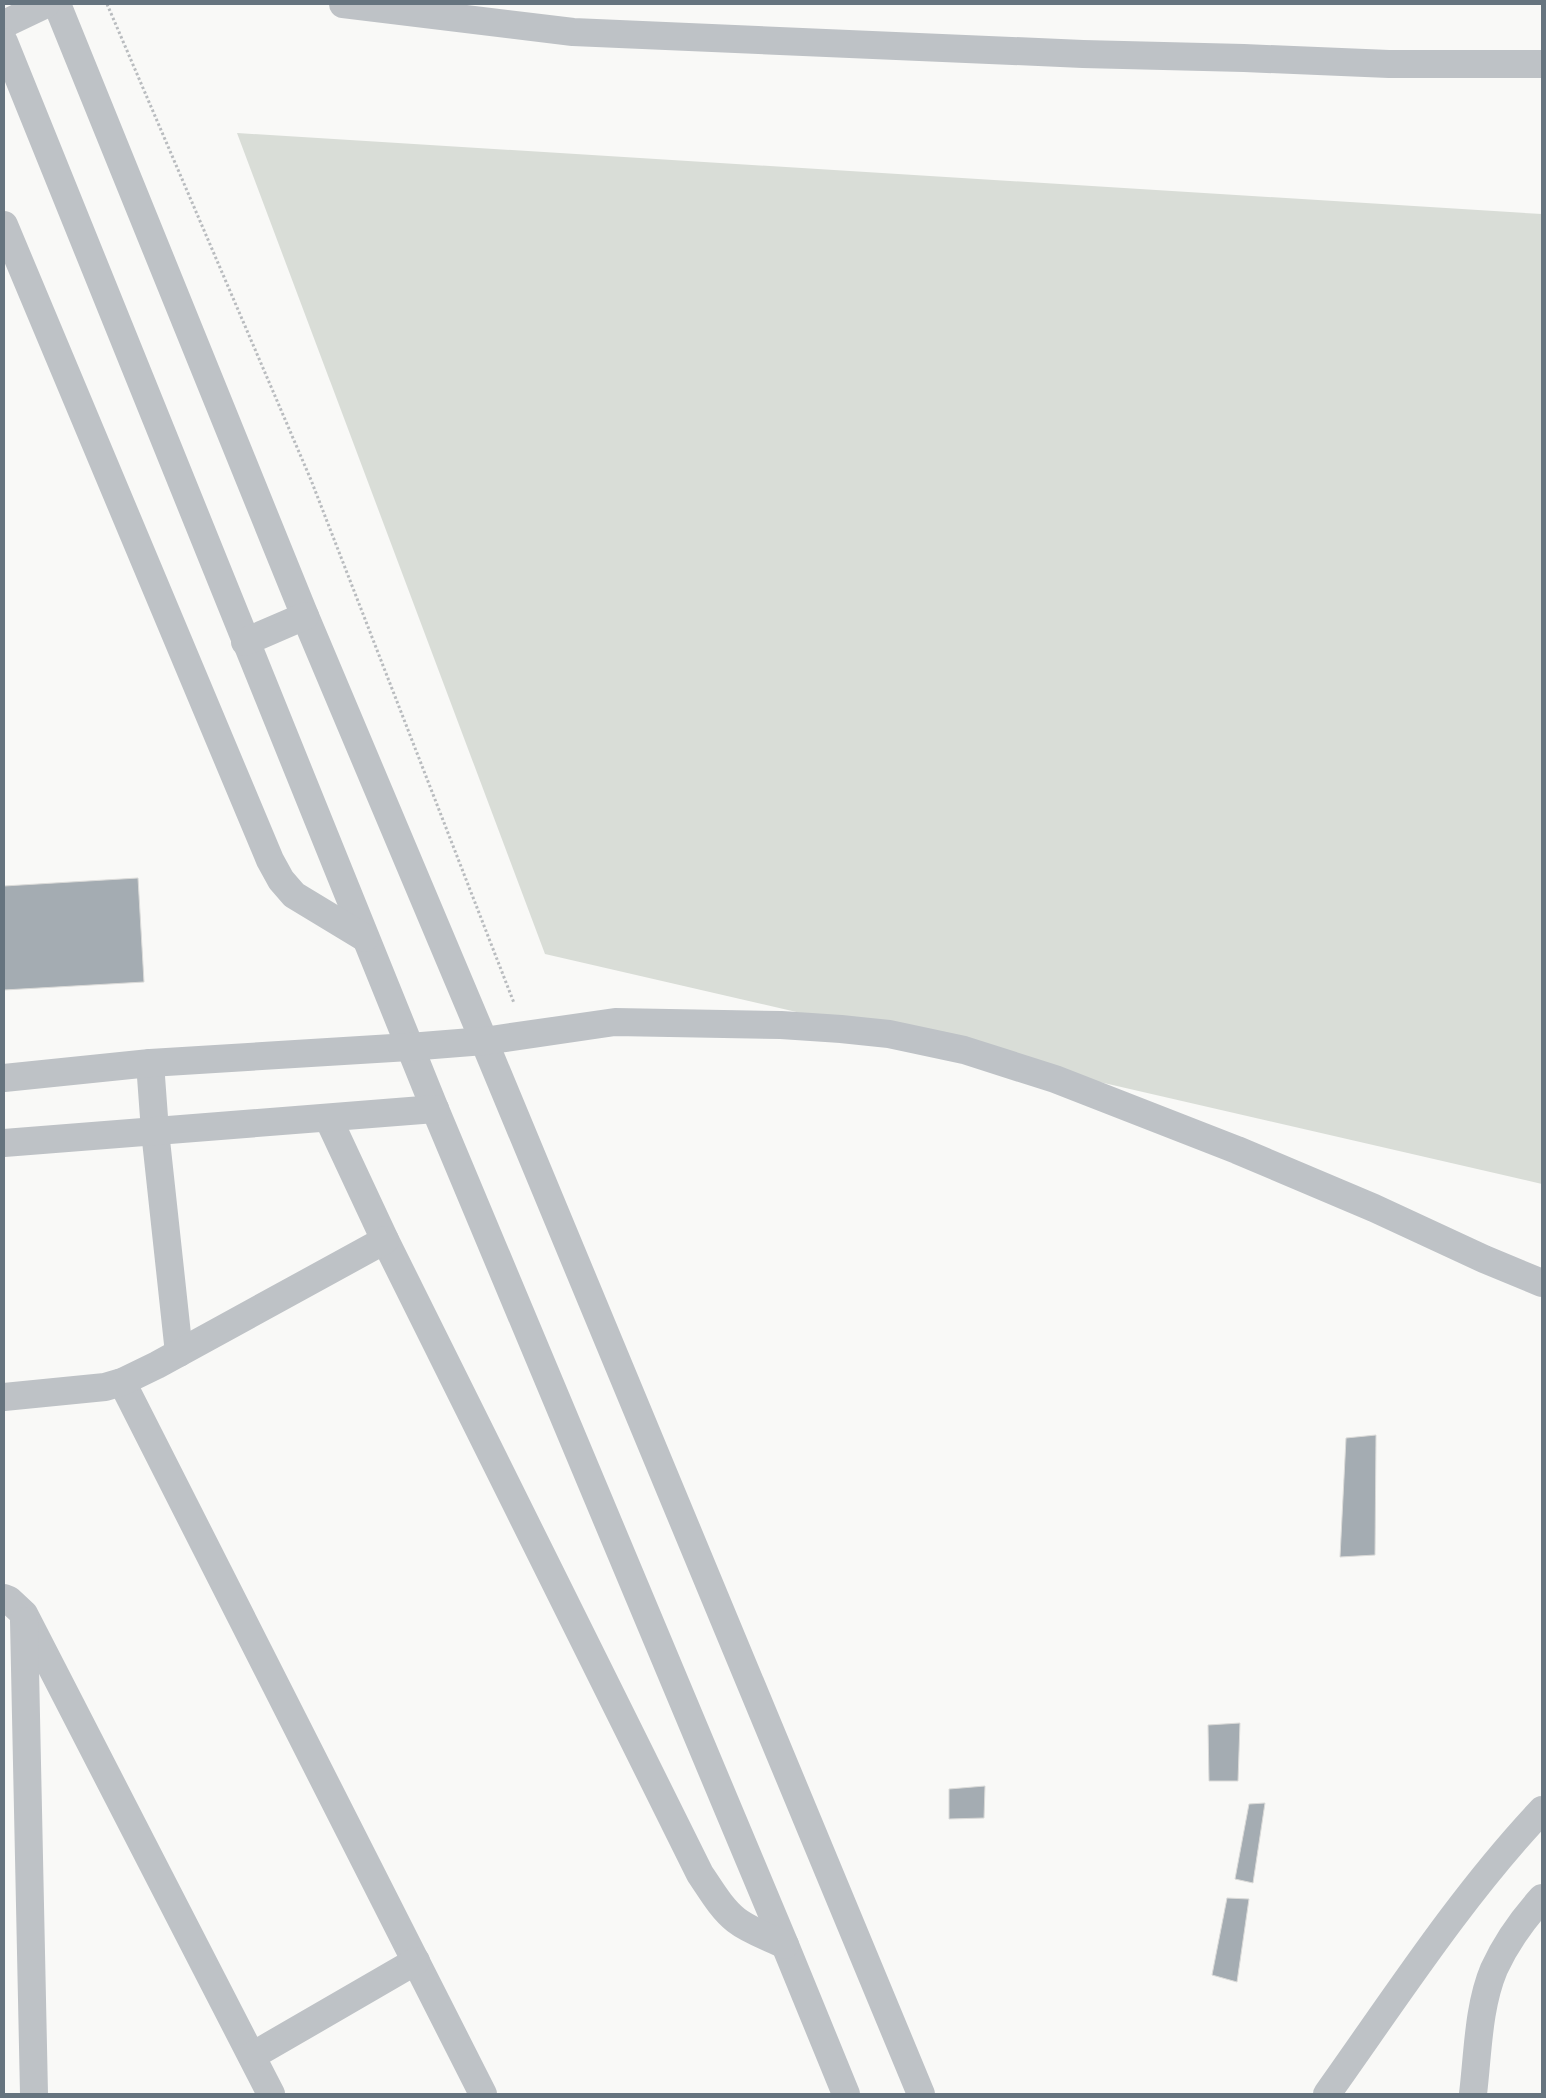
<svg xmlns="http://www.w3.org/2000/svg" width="1546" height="2098" font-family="'DejaVu Sans',sans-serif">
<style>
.green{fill:#d9ddd7}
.building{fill:#a4acb2;stroke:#dbdbd9}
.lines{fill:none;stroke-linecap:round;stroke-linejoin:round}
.path{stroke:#b9bcbf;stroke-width:3;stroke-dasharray:2.5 2.5;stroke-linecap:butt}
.minor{stroke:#bec2c6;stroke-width:28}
</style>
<rect width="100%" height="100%" fill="#f9f9f7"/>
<!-- green -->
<path class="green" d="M 237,133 L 1542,214 L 1542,1184 L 545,954 Z"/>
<!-- building -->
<g class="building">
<path d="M 138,878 L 144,982 L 4,990 L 4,886 Z"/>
<path d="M 1376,1435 L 1375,1555 L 1340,1557 L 1346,1438 Z"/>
<path d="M 1240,1723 L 1238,1781 L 1209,1781 L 1208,1725 Z"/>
<path d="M 985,1786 L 984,1818 L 949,1819 L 949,1789 Z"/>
<path d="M 1265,1803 L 1253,1883 L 1235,1879 L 1249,1804 Z"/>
<path d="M 1227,1898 L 1249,1899 L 1237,1982 L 1212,1975 Z"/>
</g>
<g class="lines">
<!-- path -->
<path class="path" d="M 107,4 L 311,480 L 514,1003"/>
<!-- minor -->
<g class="minor">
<path d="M 57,4 L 305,616 L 484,1041 L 921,2094"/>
<path d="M 343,4 L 573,32 L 1083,54 L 1244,58 L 1389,64 L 1542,64"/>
<path d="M 4,24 L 46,4"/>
<path d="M 4,42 L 435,1109 L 785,1945 L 846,2094"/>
<path d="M 4,225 L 270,860 L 281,880 L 294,895 L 365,938"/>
<path d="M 245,642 L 305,616"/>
<path d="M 150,1063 L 155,1131 L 179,1353"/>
<path d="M 4,1078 L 150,1063 L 409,1047 L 484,1041 L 615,1022 L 781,1025 L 841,1029 L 889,1034 L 964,1050 L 1055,1079 L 1237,1150 L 1374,1208 L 1484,1259 L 1542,1283"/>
<path d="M 328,1118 L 385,1240 L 700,1874 C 711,1890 721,1908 736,1920 C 750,1931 769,1937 785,1945"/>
<path d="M 4,1143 L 435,1109"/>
<path d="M 122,1382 L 483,2094"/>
<path d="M 4,1397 L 105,1387 L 122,1382 L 157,1365 L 385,1240"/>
<path d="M 4,1598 L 9,1600 L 24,1614 L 271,2094"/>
<path d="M 24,1621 L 34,2094"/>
<path d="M 252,2056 L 416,1961"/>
<path d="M 1327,2094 C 1396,1997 1461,1896 1542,1810"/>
<path d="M 1473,2094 C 1478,2053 1478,2007 1494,1969 C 1506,1943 1523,1919 1542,1898"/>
</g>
</g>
<!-- border -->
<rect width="1546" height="2098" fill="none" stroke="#66747f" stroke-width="10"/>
</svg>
